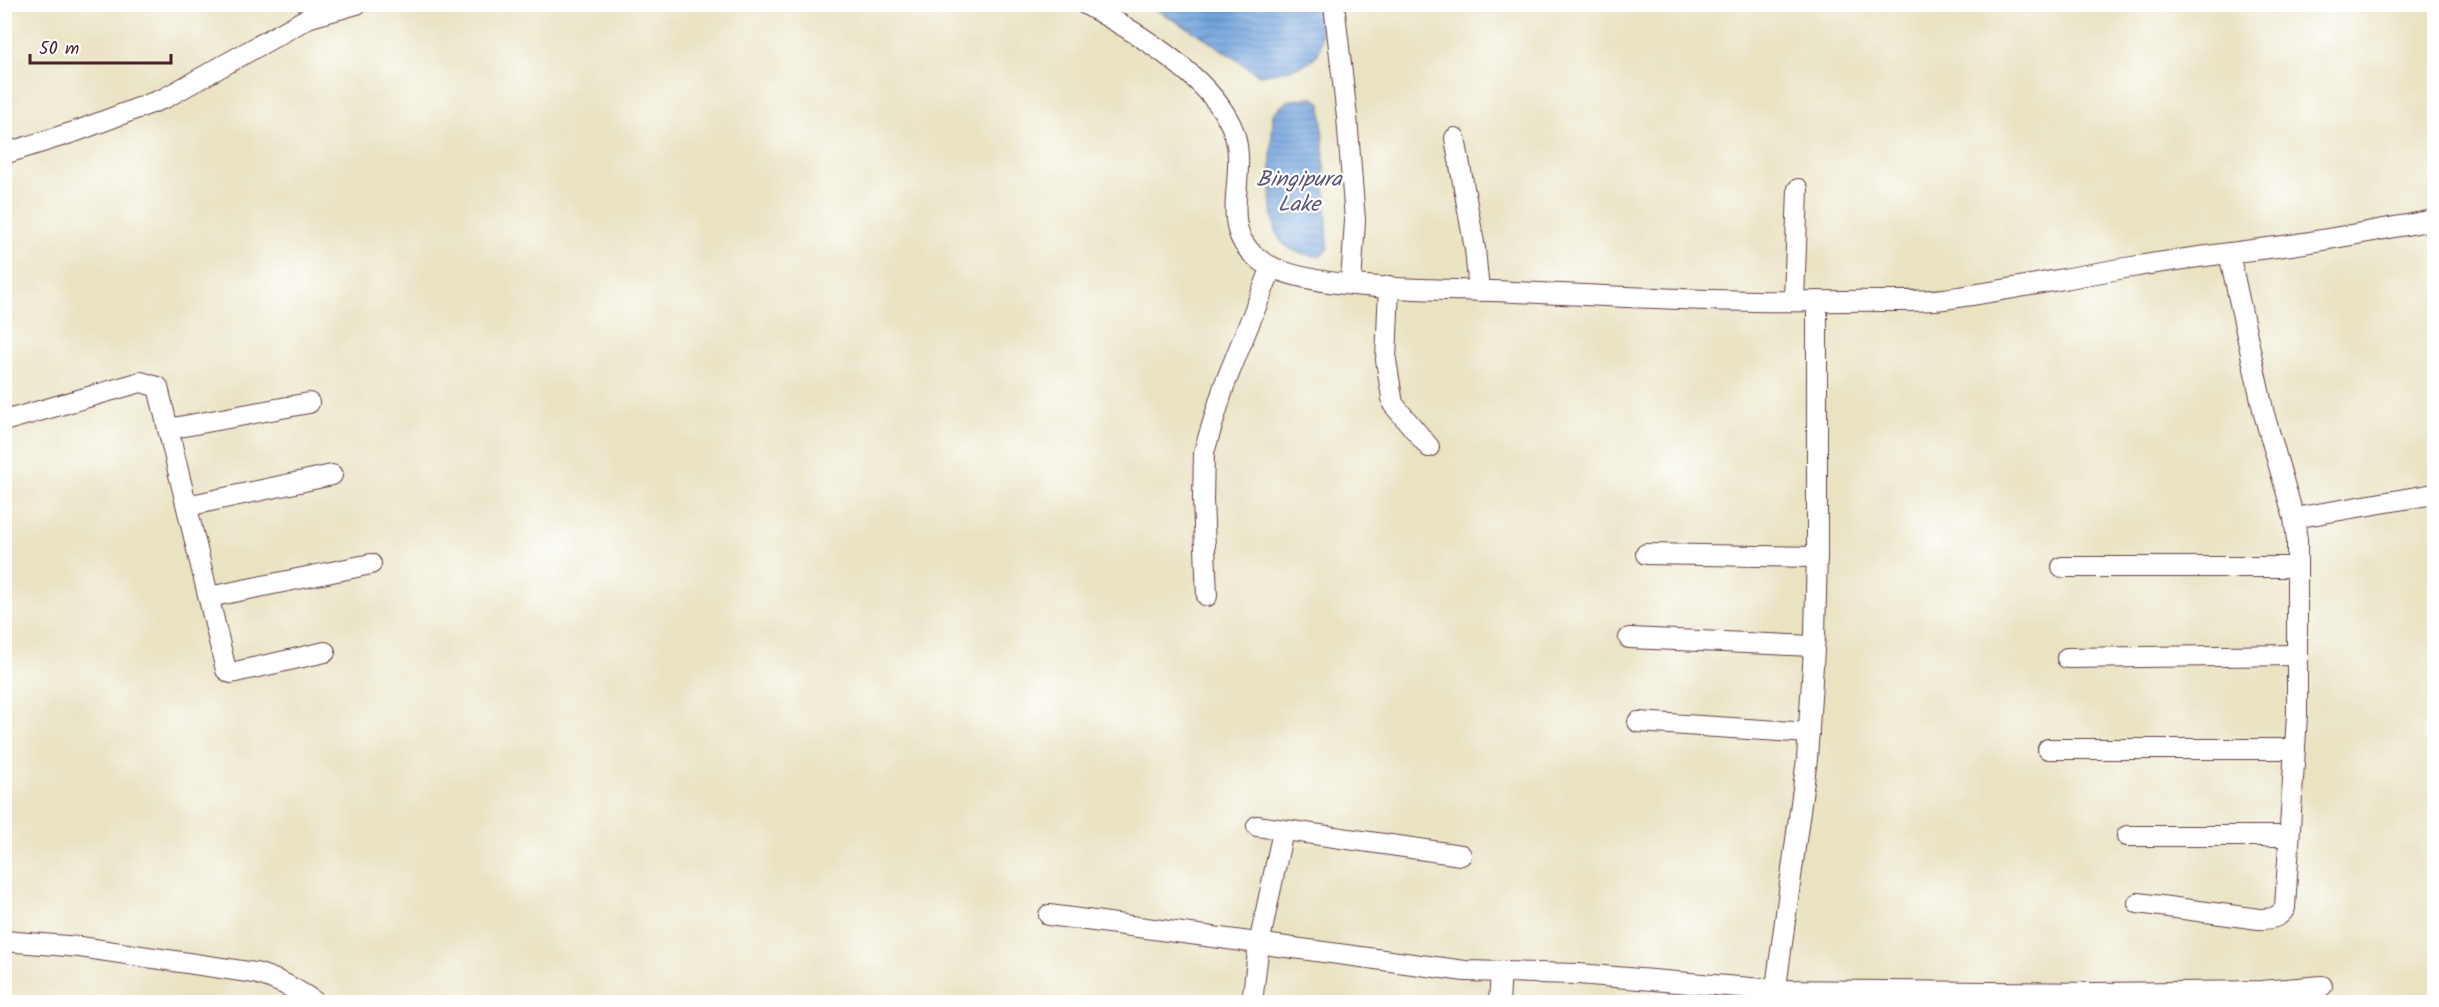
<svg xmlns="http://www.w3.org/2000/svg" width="2439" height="1007" font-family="Kalam,sans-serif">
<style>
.water{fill:url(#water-rules);stroke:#5e6284;stroke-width:1.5}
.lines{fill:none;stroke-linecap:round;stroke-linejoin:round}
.minor-casing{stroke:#623c42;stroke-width:22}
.minor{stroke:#fff;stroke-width:20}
.labels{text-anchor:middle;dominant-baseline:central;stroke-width:4.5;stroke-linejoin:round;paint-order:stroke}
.water-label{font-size:22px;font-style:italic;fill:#5a5472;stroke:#fff}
</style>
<defs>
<pattern id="water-rules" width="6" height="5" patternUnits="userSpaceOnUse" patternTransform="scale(1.5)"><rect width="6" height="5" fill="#71a4dd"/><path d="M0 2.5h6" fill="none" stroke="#5f85b3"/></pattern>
</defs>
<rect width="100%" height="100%" fill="#fff"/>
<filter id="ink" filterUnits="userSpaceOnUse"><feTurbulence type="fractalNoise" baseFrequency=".0167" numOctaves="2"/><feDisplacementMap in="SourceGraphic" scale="12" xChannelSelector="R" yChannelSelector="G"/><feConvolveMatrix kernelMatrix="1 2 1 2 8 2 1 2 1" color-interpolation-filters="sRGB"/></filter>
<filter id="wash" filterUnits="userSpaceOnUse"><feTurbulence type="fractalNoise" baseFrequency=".008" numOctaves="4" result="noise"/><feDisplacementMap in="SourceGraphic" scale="24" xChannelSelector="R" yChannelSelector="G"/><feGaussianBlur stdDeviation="1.35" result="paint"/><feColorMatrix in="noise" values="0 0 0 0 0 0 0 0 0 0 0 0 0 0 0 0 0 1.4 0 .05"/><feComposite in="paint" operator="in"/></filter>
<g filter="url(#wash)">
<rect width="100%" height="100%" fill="#e9e3c2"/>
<!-- water -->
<g class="water">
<path d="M 1148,5 L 1319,5 C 1320,18 1322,34 1320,47 C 1316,68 1277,72 1259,75 L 1202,36 Z"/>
<path d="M 1312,97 L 1321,103 L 1328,248 L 1321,256 C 1309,257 1287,251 1280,239 C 1266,217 1272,143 1273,114 L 1287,101 Z"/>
</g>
</g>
<g filter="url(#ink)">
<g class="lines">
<!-- minor casing -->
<g class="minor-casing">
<g id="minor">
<path d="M 1085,4 C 1133,30 1207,74 1231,125 C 1254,175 1209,231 1266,264 C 1313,291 1435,289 1492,291 C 1609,296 1727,303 1844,301 C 1877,300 1911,303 1944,299 C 2007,291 2069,277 2132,267 C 2185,258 2238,252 2291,245 C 2339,238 2387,228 2434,220"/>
<path d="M 1334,4 L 1347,117 L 1355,220 L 1351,284"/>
<path d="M 311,17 L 357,4"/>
<path d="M 1455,138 L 1475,249 L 1479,291"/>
<path d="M 4,154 L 77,131 L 165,98 L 310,17 L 323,4"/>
<path d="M 1389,286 L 1386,360 L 1393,404 L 1429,447"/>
<path d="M 1794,301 L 1798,189"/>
<path d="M 4,421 L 141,382 L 158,387 L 226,670 L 231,673 L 325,652"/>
<path d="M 168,429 L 309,403"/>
<path d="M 187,506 L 332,475"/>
<path d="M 2294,518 L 2434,494"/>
<path d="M 1646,554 L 1817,557"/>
<path d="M 2062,567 L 2296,567"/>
<path d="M 1207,596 L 1203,500 L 1204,452 L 1224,386 L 1272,267"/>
<path d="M 209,597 L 371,564"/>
<path d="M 1629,638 L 1814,646"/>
<path d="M 2067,658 L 2296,655"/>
<path d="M 1638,722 L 1809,733"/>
<path d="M 2048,749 L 2295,749"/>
<path d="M 1257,826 L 1461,855"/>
<path d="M 2127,836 L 2289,836"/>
<path d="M 2138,903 L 2259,919 C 2271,919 2279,918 2285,908 L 2297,715 L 2297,540 L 2294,518 L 2264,414 L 2229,253"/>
<path d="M 1049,915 L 1465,971 L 1578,974 L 1776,990 L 2096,993 L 2261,991 L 2322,986"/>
<path d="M 4,941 L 80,947 L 255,973 C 278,979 296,989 315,1002"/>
<path d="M 1252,1002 L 1259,944 L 1283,831"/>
<path d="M 1499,1002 L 1501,972"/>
<path d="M 1774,1002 L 1807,759 L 1815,634 L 1817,551 L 1817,301"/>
</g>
</g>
<!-- minor -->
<use href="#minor" class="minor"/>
</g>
</g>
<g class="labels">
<!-- water labels -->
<g class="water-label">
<text x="1299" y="180">Bingipura<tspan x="1299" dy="25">Lake</tspan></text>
</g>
</g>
<!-- margin -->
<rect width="2439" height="1007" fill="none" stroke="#fff" stroke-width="24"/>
<!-- scale -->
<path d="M30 54v9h141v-9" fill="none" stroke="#4a1f2b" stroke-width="3"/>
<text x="39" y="54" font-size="18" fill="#4a1f2b" stroke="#ffffff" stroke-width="4.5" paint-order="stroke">50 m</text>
</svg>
